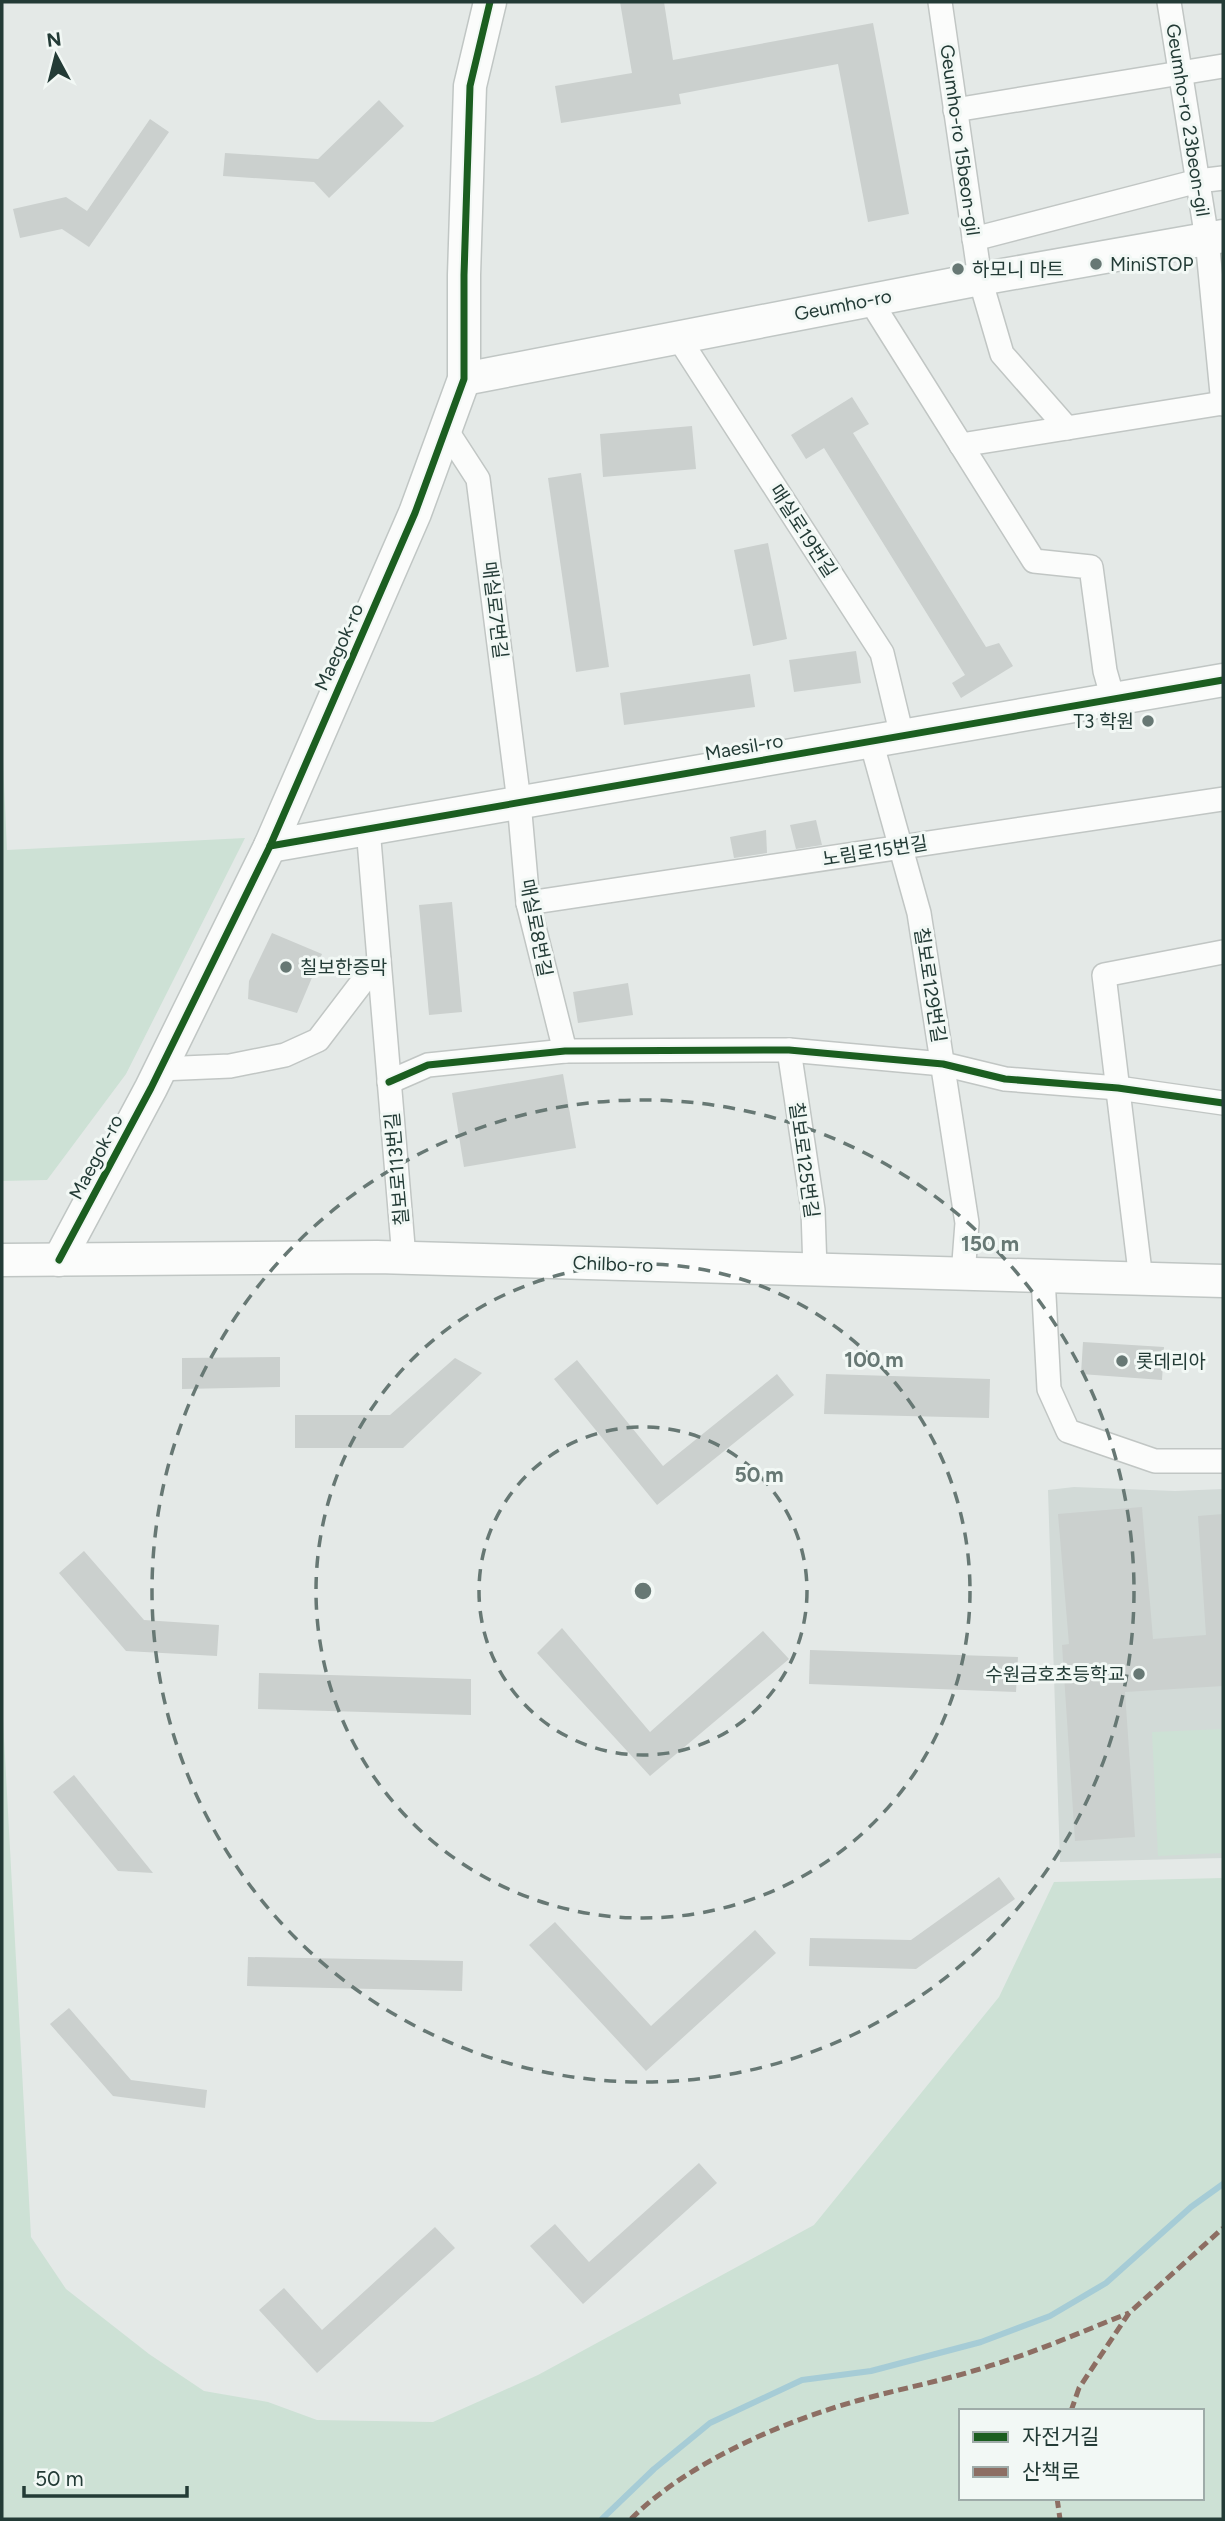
<svg xmlns="http://www.w3.org/2000/svg" width="1225" height="2521" font-family="Figtree,'Noto Sans KR',sans-serif">
<style>
.built{fill:#d2dad7}
.green{fill:#cde1d5;fill-rule:evenodd}
.lines{fill:none;stroke-linecap:round;stroke-linejoin:round}
.stream{stroke:#a6ccd6;stroke-width:6}
.building{fill:#cbd0ce}
.street-casing{stroke:#c1c6c4;stroke-width:26}
.secondary-casing{stroke:#c0c6c4;stroke-width:35}
.street{stroke:#fbfcfb;stroke-width:23}
.secondary{stroke:#fbfcfb;stroke-width:32}
.quiet{stroke:#8d6e63;stroke-width:5;stroke-dasharray:10 5;stroke-linecap:butt}
.cycleway-casing{stroke:#f2f8f5;stroke-width:11}
.cycleway{stroke:#1b5e20;stroke-width:7}
.ring{fill:none;stroke:#677874;stroke-width:3.5;stroke-dasharray:12 9}
.poi-dot{fill:#677874;stroke:#f2f8f5;stroke-width:2.5}
.labels{text-anchor:middle;dominant-baseline:central;stroke-width:6;stroke-linejoin:round;paint-order:stroke}
.street-label{font-size:19px;fill:#233b36;stroke:#f2f8f5}
.poi-label{font-size:19px;fill:#233b36;stroke:#f2f8f5;text-anchor:start}
.centre{fill:#677874;stroke:#f2f8f5;stroke-width:3.5}
.ring-label{font-size:21px;text-anchor:middle;font-weight:bold;fill:#677874;stroke:#f2f8f5;stroke-width:6;stroke-linejoin:round;paint-order:stroke}
</style>
<rect width="100%" height="100%" fill="#e4e9e7"/>
<!-- built -->
<path class="built" d="M 1074,1487 L 1175,1491 L 1223,1489 L 1223,1858 L 1060,1862 L 1048,1490 Z"/>
<!-- green -->
<g class="green">
<path d="M 2,739 L 7,850 L 245,838 L 126,1074 L 47,1180 L 2,1181 Z"/>
<path d="M 2,1701 L 31,2237 L 66,2289 L 149,2354 L 204,2391 L 268,2402 L 317,2420 L 433,2422 L 538,2375 L 814,2225 L 999,1997 L 1054,1882 L 1223,1878 L 1223,2519 L 2,2519 ZM 961,2411 L 1202,2411 L 1202,2498 L 961,2498 Z"/>
<path d="M 1223,1729 L 1223,1853 L 1158,1856 L 1152,1732 Z"/>
</g>
<g class="lines">
<!-- stream -->
<path class="stream" d="M 602,2519 L 654,2469 L 710,2423 L 802,2380 L 871,2371 L 981,2342 L 1050,2316 L 1106,2283 L 1191,2207 L 1223,2184"/>
</g>
<!-- building -->
<g class="building">
<path d="M 620,2 L 664,2 L 673,60 L 873,23 L 909,214 L 868,222 L 838,64 L 679,94 L 681,104 L 561,123 L 555,86 L 632,73 Z"/>
<path d="M 379,100 L 404,126 L 329,198 L 314,182 L 223,176 L 225,153 L 318,159 Z"/>
<path d="M 150,119 L 169,132 L 89,247 L 62,229 L 20,238 L 13,209 L 66,197 L 87,211 Z"/>
<path d="M 852,397 L 869,424 L 853,433 L 986,647 L 999,643 L 1013,666 L 961,698 L 952,683 L 965,675 L 824,448 L 806,459 L 791,435 Z"/>
<path d="M 692,426 L 696,469 L 603,477 L 600,434 Z"/>
<path d="M 581,473 L 609,667 L 576,672 L 548,478 Z"/>
<path d="M 768,543 L 787,639 L 753,646 L 734,550 Z"/>
<path d="M 856,651 L 861,683 L 794,692 L 789,660 Z"/>
<path d="M 750,674 L 755,707 L 624,725 L 620,693 Z"/>
<path d="M 816,820 L 822,845 L 796,849 L 790,825 Z"/>
<path d="M 766,830 L 767,853 L 734,858 L 730,837 Z"/>
<path d="M 452,902 L 462,1012 L 429,1015 L 419,905 Z"/>
<path d="M 272,933 L 322,954 L 297,1013 L 248,999 L 249,981 Z"/>
<path d="M 628,983 L 633,1015 L 578,1023 L 573,992 Z"/>
<path d="M 563,1074 L 576,1148 L 464,1167 L 452,1093 Z"/>
<path d="M 1083,1342 L 1164,1347 L 1162,1380 L 1081,1374 Z"/>
<path d="M 280,1357 L 280,1387 L 182,1389 L 182,1358 Z"/>
<path d="M 455,1358 L 482,1373 L 403,1448 L 295,1448 L 295,1415 L 390,1415 Z"/>
<path d="M 577,1360 L 663,1466 L 777,1374 L 794,1395 L 657,1505 L 554,1379 Z"/>
<path d="M 826,1374 L 990,1379 L 989,1418 L 824,1414 Z"/>
<path d="M 1142,1507 L 1153,1639 L 1206,1635 L 1198,1516 L 1223,1514 L 1223,1686 L 1125,1692 L 1135,1837 L 1075,1841 L 1062,1645 L 1069,1644 L 1058,1514 Z"/>
<path d="M 84,1551 L 144,1620 L 219,1625 L 217,1656 L 126,1651 L 59,1573 Z"/>
<path d="M 562,1628 L 650,1732 L 763,1631 L 789,1659 L 650,1776 L 537,1653 Z"/>
<path d="M 810,1650 L 1018,1657 L 1016,1692 L 809,1684 Z"/>
<path d="M 259,1673 L 471,1679 L 471,1715 L 258,1709 Z"/>
<path d="M 74,1775 L 153,1873 L 118,1871 L 53,1792 Z"/>
<path d="M 999,1877 L 1015,1899 L 916,1969 L 809,1966 L 810,1938 L 911,1940 Z"/>
<path d="M 555,1922 L 651,2026 L 755,1930 L 776,1953 L 646,2071 L 529,1945 Z"/>
<path d="M 248,1957 L 463,1961 L 462,1991 L 247,1986 Z"/>
<path d="M 69,2008 L 131,2080 L 207,2090 L 205,2108 L 113,2096 L 50,2024 Z"/>
<path d="M 699,2163 L 717,2183 L 583,2304 L 530,2246 L 555,2224 L 589,2262 Z"/>
<path d="M 435,2227 L 455,2248 L 317,2373 L 259,2310 L 284,2288 L 322,2330 Z"/>
</g>
<g class="lines">
<!-- street casing -->
<g class="street-casing">
<g id="street">
<path d="M 940,2 L 980,279 L 1002,354 L 1067,428"/>
<path d="M 1169,2 L 1207,239 L 1223,404"/>
<path d="M 955,110 L 1223,66"/>
<path d="M 974,239 L 1198,181 L 1223,178"/>
<path d="M 870,300 L 1034,561 L 1091,567 L 1105,671 L 1113,699"/>
<path d="M 678,337 L 882,653 L 902,736"/>
<path d="M 445,428 L 478,479 L 519,802 L 528,903 L 565,1051"/>
<path d="M 961,445 L 1223,403"/>
<path d="M 871,741 L 919,913 L 967,1223 L 963,1275"/>
<path d="M 368,828 L 404,1258"/>
<path d="M 528,903 L 1223,799"/>
<path d="M 789,1050 L 813,1210 L 815,1270"/>
<path d="M 160,1069 L 230,1066 L 285,1055 L 318,1040 L 379,960"/>
<path d="M 389,1082 L 428,1065 L 565,1051 L 789,1050 L 943,1064 L 1005,1079 L 1118,1088 L 1223,1103"/>
<path d="M 1043,1277 L 1049,1389 L 1068,1431 L 1155,1461 L 1223,1461"/>
<path d="M 1141,1280 L 1104,975 L 1223,952"/>
</g>
</g>
<!-- secondary casing -->
<g class="secondary-casing">
<g id="secondary">
<path d="M 464,379 L 980,279 L 1223,236"/>
<path d="M 270,846 L 1223,680"/>
<path d="M 2,1260 L 377,1257 L 1223,1281"/>
<path d="M 59,1260 L 151,1088 L 270,846 L 415,513 L 464,379 L 464,275 L 470,86 L 490,2"/>
</g>
</g>
<!-- street -->
<use href="#street" class="street"/>
<!-- secondary -->
<use href="#secondary" class="secondary"/>
<!-- quiet -->
<g class="quiet">
<path d="M 1071,2411 L 1079,2388 L 1129,2313 L 1223,2228"/>
<path d="M 1057,2498 L 1060,2519"/>
<path d="M 631,2519 C 687,2463 783,2421 860,2400 C 903,2388 947,2380 989,2366 C 1037,2352 1083,2331 1129,2313"/>
</g>
<!-- cycleway casing -->
<g class="cycleway-casing">
<g id="cycleway">
<path d="M 270,846 L 1223,680"/>
<path d="M 389,1082 L 428,1065 L 565,1051 L 789,1050 L 943,1064 L 1005,1079 L 1118,1088 L 1223,1103"/>
<path d="M 59,1260 L 151,1088 L 270,846 L 415,513 L 464,379 L 464,275 L 470,86 L 490,2"/>
</g>
</g>
<!-- cycleway -->
<use href="#cycleway" class="cycleway"/>
</g>
<!-- distance rings -->
<g class="ring">
<circle cx="643" cy="1591" r="164"/>
<circle cx="643" cy="1591" r="327"/>
<circle cx="643" cy="1591" r="491"/>
</g>
<!-- markers -->
<g class="poi-dot">
<circle cx="1096" cy="264" r="7"/>
<circle cx="958" cy="269" r="7"/>
<circle cx="1148" cy="721" r="7"/>
<circle cx="286" cy="967" r="7"/>
<circle cx="1122" cy="1361" r="7"/>
<circle cx="1139" cy="1674" r="7"/>
</g>
<g class="labels">
<!-- street labels -->
<g class="street-label">
<text transform="translate(1188 120) rotate(81)">Geumho-ro 23beon-gil</text>
<text transform="translate(960 140) rotate(82)">Geumho-ro 15beon-gil</text>
<text transform="translate(843 305) rotate(-11)">Geumho-ro</text>
<text transform="translate(803 531) rotate(57)">매실로19번길</text>
<text transform="translate(495 610) rotate(83)">매실로7번길</text>
<text transform="translate(339 647) rotate(-66)">Maegok-ro</text>
<text transform="translate(744 747) rotate(-10)">Maesil-ro</text>
<text transform="translate(875 851) rotate(-9)">노림로15번길</text>
<text transform="translate(536 928) rotate(79)">매실로8번길</text>
<text transform="translate(930 985) rotate(81)">칠보로129번길</text>
<text transform="translate(96 1157) rotate(-62)">Maegok-ro</text>
<text transform="translate(804 1160) rotate(82)">칠보로125번길</text>
<text transform="translate(397 1169) rotate(-95)">칠보로113번길</text>
<text transform="translate(613 1264) rotate(2)">Chilbo-ro</text>
</g>
<!-- poi labels -->
<g class="poi-label">
<text x="1110" y="264">MiniSTOP</text>
<text x="972" y="269">하모니 마트</text>
<text x="1134" y="721" text-anchor="end">T3 학원</text>
<text x="300" y="967">칠보한증막</text>
<text x="1136" y="1361">롯데리아</text>
<text x="1125" y="1674" text-anchor="end">수원금호초등학교</text>
</g>
</g>
<circle cx="643" cy="1591" r="10" class="centre"/>
<g class="ring-label">
<text x="990" y="1251">150 m</text>
<text x="874" y="1367">100 m</text>
<text x="759" y="1482">50 m</text>
</g>
<!-- border -->
<rect width="1225" height="2521" fill="none" stroke="#233b36" stroke-width="7"/>
<!-- legend -->
<rect x="959" y="2409" width="245" height="91" fill="#f2f8f5" stroke="#9faca9" stroke-width="2"/>
<rect x="973" y="2432" width="35" height="10" fill="#1b5e20" stroke="#9faca9" stroke-width="2"/>
<text x="1022" y="2444" font-size="21" fill="#233b36">자전거길</text>
<rect x="973" y="2467" width="35" height="10" fill="#8d6e63" stroke="#9faca9" stroke-width="2"/>
<text x="1022" y="2479" font-size="21" fill="#233b36">산책로</text>
<!-- north arrow -->
<g transform="translate(56 56) rotate(353)" stroke="#f2f8f5" stroke-width="5" paint-order="stroke">
<path d="M0-5L12 26L0 18L-12 26Z" fill="#233b36"/>
<text y="-10" font-size="19" font-weight="bold" text-anchor="middle" fill="#233b36">N</text>
</g>
<!-- scale -->
<path d="M24 2486v10h163v-10" fill="none" stroke="#233b36" stroke-width="3.5"/>
<text x="35" y="2486" font-size="21" fill="#233b36" stroke="#f2f8f5" stroke-width="5" paint-order="stroke">50 m</text>
</svg>
